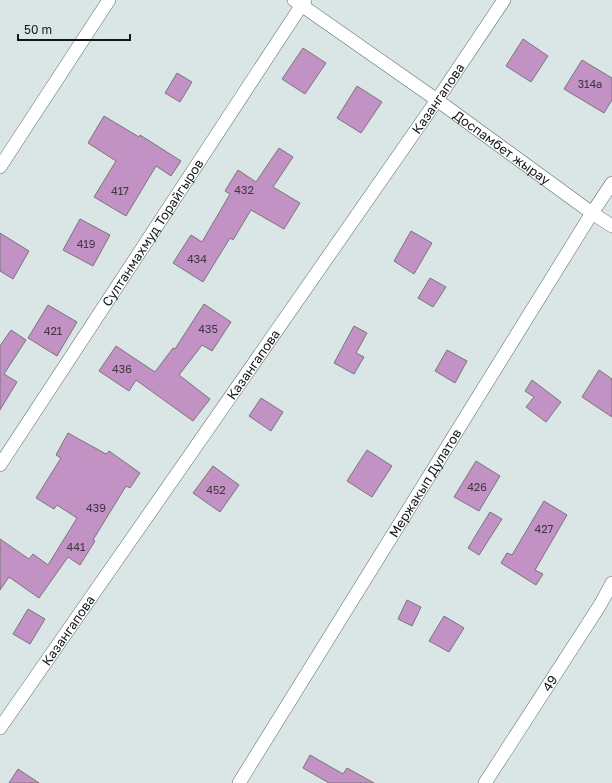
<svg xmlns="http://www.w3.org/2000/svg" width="612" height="783" font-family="'Golos Text',sans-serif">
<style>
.building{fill:#c292c5;stroke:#7b757c}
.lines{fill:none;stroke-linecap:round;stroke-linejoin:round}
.street-casing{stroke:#616b6b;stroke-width:14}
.street{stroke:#fff;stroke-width:13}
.labels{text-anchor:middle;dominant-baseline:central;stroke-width:3;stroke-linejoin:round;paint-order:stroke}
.number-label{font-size:11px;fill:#403642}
.street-label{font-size:13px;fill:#141717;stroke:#dae5e5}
</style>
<rect width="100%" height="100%" fill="#dae5e5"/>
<!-- building -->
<g class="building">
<path d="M 523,39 L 548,56 L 531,82 L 506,66 Z"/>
<path d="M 303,48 L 326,63 L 305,94 L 282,79 Z"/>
<path d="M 582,60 L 612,78 L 612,100 L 604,113 L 564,89 Z"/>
<path d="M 177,73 L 192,82 L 180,102 L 165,93 Z"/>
<path d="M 357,86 L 382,102 L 361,133 L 337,118 Z"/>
<path d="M 104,116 L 139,137 L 140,135 L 181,161 L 171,176 L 156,166 L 126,216 L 94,197 L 116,161 L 88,143 Z"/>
<path d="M 279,148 L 293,157 L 273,187 L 300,203 L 284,229 L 251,210 L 233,240 L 230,238 L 203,282 L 173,263 L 191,235 L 202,242 L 230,194 L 225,191 L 238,170 L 256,182 Z"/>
<path d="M 80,219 L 110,235 L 93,266 L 63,250 Z"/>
<path d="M 411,231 L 432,243 L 414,274 L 394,261 Z"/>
<path d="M 0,233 L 29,251 L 13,279 L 0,271 Z"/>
<path d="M 430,278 L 446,287 L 433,307 L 418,298 Z"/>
<path d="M 204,304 L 231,322 L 212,351 L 202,345 L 179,375 L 210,399 L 193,421 L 136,380 L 129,391 L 99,371 L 116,346 L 155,372 L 173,348 L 175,349 Z"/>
<path d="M 48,305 L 77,322 L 57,356 L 28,338 Z"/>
<path d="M 354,326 L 367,333 L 356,353 L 364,357 L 354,374 L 334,363 Z"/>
<path d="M 11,330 L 26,340 L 4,374 L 17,382 L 0,410 L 0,346 Z"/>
<path d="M 447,350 L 467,361 L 455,383 L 435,371 Z"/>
<path d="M 599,370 L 612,379 L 612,417 L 582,397 Z"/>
<path d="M 532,380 L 561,402 L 546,422 L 526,407 L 534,397 L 525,391 Z"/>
<path d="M 261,398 L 283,412 L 271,431 L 249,416 Z"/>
<path d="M 68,433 L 106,454 L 109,451 L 140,473 L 130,488 L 126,486 L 93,540 L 95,541 L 80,565 L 68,557 L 39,598 L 9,577 L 0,590 L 0,539 L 29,559 L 33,554 L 48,565 L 77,518 L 57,505 L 54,509 L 36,498 L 61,458 L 56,455 Z"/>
<path d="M 367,450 L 392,466 L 372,497 L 347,481 Z"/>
<path d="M 476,461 L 500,476 L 479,511 L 454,497 Z"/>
<path d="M 213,466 L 239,485 L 220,512 L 193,493 Z"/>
<path d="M 544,501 L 567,515 L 535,570 L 543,574 L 536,585 L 501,563 L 507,553 L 512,555 Z"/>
<path d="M 490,512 L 502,519 L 479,555 L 468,548 Z"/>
<path d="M 407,600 L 421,607 L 412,626 L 398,619 Z"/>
<path d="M 28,609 L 45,619 L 30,644 L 13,634 Z"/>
<path d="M 444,616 L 464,628 L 449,652 L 429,641 Z"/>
<path d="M 310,755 L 343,774 L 347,768 L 374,783 L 329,783 L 303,768 Z"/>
<path d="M 18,769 L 39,783 L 9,783 Z"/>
</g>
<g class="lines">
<!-- street casing -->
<g class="street-casing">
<g id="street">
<path id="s1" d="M 294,0 L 437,100 L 592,213 L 612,226"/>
<path d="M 0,167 L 109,0"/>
<path id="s2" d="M 0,465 L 305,0"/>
<path id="s3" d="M 0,728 L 437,100 L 504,0"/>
<path id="s4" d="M 239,783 L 592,213 L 612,183"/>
<path id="s5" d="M 485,783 L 600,605 L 612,583"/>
</g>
</g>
<!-- street -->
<use href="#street" class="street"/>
</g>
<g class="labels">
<!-- number labels -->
<g class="number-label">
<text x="590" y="83">314а</text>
<text x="244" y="189">432</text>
<text x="120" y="190">417</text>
<text x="86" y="243">419</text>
<text x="197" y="258">434</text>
<text x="208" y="328">435</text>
<text x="53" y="330">421</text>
<text x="122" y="368">436</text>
<text x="477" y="486">426</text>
<text x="216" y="489">452</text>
<text x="96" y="507">439</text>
<text x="544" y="528">427</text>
<text x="76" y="546">441</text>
</g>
<!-- street labels -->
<g class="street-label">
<text stroke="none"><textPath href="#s3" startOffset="767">Казангапова</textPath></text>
<text stroke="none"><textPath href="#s1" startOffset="255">Доспамбет жырау</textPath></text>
<text stroke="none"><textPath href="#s2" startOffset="278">Султанмахмуд Торайгыров</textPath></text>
<text stroke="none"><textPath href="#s3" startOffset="443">Казангапова</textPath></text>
<text stroke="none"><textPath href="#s4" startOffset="353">Мержакып Дулатов</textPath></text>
<text stroke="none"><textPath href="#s3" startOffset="119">Казангапова</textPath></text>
<text stroke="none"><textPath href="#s5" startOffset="119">49</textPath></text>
</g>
</g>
<!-- scale -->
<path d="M18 34v6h112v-6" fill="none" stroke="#141717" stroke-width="2"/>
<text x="24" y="34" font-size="12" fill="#141717" stroke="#dae5e5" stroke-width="3" paint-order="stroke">50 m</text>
</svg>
